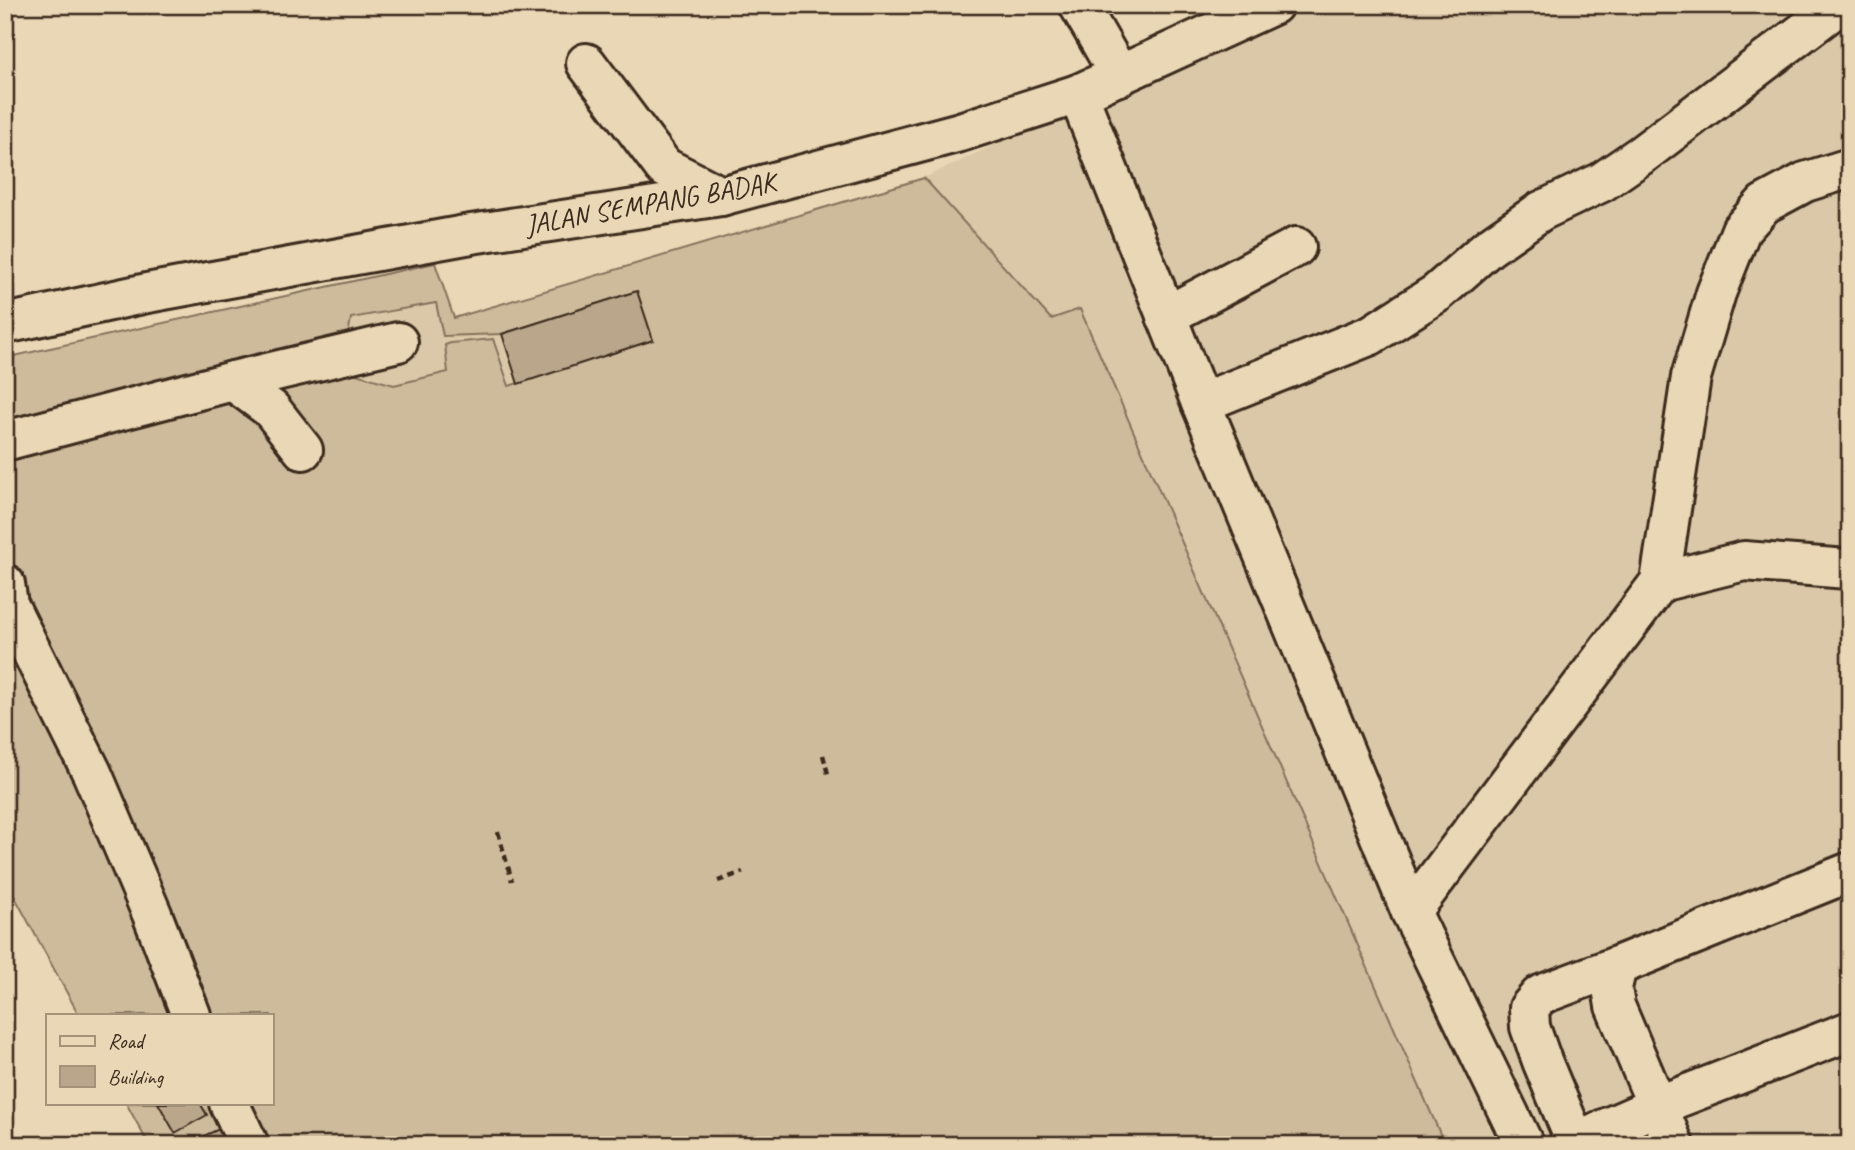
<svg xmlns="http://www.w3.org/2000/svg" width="1855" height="1150" font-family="Caveat,sans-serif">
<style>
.built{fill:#dbc8a8}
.grass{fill:#cebb9c;stroke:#84725d;stroke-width:2}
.building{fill:#b9a68b;stroke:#3b2a1e;stroke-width:2}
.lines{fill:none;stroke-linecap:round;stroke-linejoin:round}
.minor-casing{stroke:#3b2a1e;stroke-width:44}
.path{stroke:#3b2a1e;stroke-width:4.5;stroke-dasharray:7 5;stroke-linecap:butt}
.minor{stroke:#ead7b5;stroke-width:38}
.labels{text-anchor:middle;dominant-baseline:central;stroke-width:6;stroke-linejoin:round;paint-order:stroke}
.street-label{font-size:28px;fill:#3b2a1e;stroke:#ead7b5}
</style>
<rect width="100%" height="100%" fill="#ead7b5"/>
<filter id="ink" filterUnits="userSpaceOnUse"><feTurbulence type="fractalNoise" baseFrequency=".0143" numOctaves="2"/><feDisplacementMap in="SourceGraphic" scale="14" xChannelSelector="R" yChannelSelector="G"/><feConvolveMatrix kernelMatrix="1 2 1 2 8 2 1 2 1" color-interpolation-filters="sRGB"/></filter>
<g filter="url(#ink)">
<!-- built -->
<path class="built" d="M 1287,5 L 1850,5 L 1850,1145 L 149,1145 L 126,1103 L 271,1103 L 271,1015 L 79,1015 L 5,879 L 5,357 L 435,263 L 454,318 L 924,178 Z"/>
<!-- grass -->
<g class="grass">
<path d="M 924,178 L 1051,319 L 1080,309 L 1445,1145 L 262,1145 L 243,1103 L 271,1103 L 271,1015 L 204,1015 L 29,615 L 5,536 L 5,452 L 342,370 L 394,385 L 448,372 L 445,345 L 451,343 L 493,339 L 509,386 L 653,340 L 637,291 L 502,334 L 443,336 L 436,303 L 351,318 L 345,352 L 5,434 L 5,358 L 435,263 L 454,318 Z"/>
<path d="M 5,601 L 186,1015 L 79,1015 L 5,879 Z"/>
<path d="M 126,1103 L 224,1103 L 243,1145 L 149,1145 Z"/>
</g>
<!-- building -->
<g class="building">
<path d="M 637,291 L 653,340 L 518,384 L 502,334 Z"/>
<path d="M 158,1103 L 200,1103 L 207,1115 L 175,1133 Z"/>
<path d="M 219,1129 L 225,1142 L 232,1139 L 235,1145 L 184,1145 Z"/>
</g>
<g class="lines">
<!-- minor casing -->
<g class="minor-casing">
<g id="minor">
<path d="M 1079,5 L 1120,76"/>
<path d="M 586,63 L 664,167 L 721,196"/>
<path d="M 1078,94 L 1201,403 L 1411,912 L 1524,1145"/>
<path d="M 1166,316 L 1296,247"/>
<path d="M 5,324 L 147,293 L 471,234 L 721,196 L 960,132 L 1078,94 L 1273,5"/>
<path d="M 233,381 L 271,409 L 303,450"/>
<path d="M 1201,403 L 1371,335 L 1437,293 L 1488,248 L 1541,211 L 1602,182 L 1644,153 L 1839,5"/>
<path d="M 5,441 L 233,381 L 398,342"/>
<path d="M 1660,582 L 1744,561 L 1848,569"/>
<path d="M 5,584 L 8,604 L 92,773 L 152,914 L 191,1015"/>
<path d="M 1411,912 L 1660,582 L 1691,377 L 1716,293 L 1741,230 L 1764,204 L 1805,182 L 1850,168"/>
<path d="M 229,1103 L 249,1145"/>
<path d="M 1568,1145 L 1657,1106 L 1850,1031"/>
<path d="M 1577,1145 L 1542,1061 L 1530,1027 L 1529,1008 L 1540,995 L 1617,966"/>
<path d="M 1674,1145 L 1615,1006 L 1612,988 L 1617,966 L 1850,872"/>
</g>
</g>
<!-- path -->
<g class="path">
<path d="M 823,755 L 828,774"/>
<path d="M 498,832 L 512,881"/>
<path d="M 718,881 L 743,872"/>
</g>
<!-- minor -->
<use href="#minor" class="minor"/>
</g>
</g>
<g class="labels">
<!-- street labels -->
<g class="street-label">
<text transform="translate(650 203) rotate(-10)">JALAN SEMPANG BADAK</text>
</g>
</g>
<!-- margin -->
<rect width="1855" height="1150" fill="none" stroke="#ead7b5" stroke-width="28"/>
<rect x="14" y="14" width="1827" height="1122" fill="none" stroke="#3b2a1e" stroke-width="2.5" filter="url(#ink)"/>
<!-- legend -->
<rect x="46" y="1014" width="228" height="91" fill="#ead7b5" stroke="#a49279" stroke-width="2"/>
<rect x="60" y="1036" width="35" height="10" fill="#ead7b5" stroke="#a49279" stroke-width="2"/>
<text x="108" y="1048" font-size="21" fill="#3b2a1e">Road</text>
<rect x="60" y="1066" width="35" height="21" fill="#b9a68b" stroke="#a49279" stroke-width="2"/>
<text x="108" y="1084" font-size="21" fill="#3b2a1e">Building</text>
</svg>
